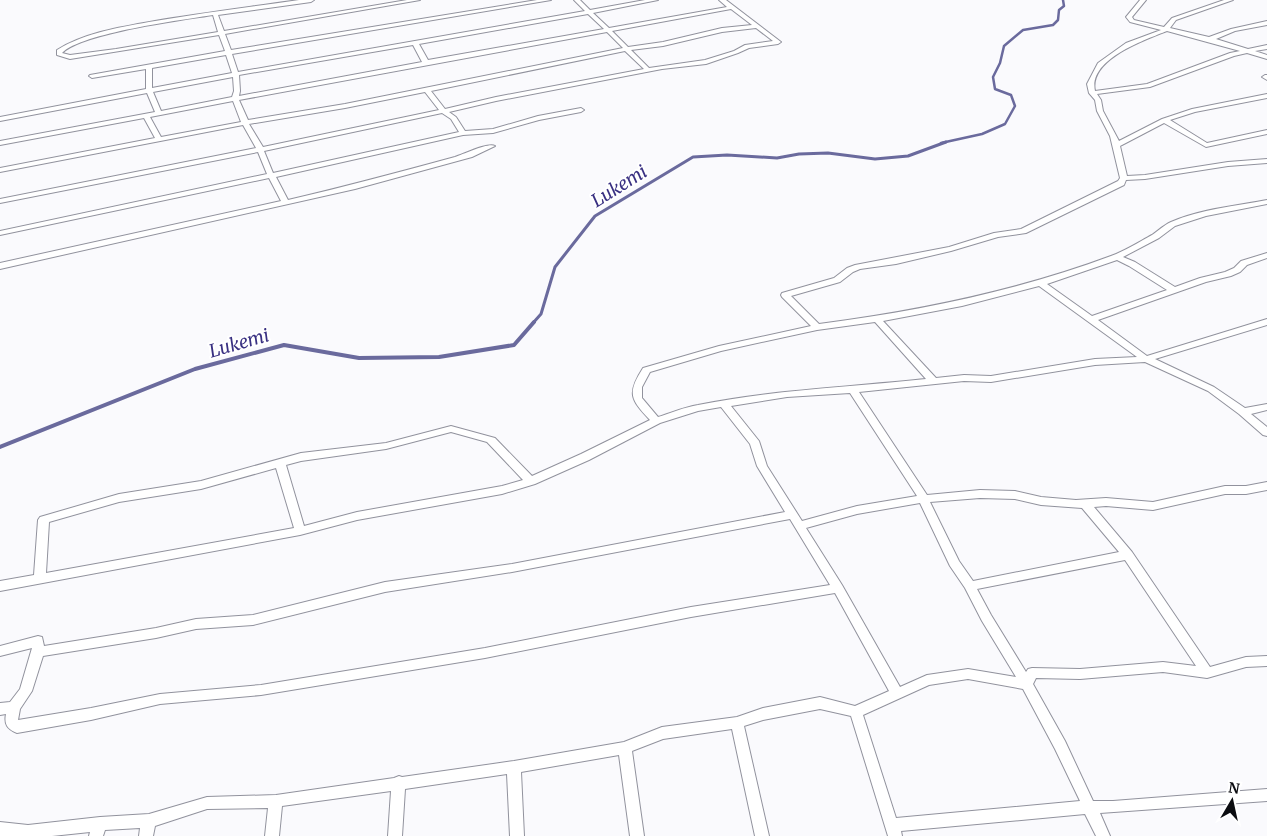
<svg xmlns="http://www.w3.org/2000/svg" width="1267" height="836" font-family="Merriweather,serif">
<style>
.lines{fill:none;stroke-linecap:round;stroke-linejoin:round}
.stream-far2{stroke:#6a6a9d;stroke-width:2.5}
.stream-far1{stroke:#6a6a9d;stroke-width:3}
.stream{stroke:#6a6a9d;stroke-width:4}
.minor-casing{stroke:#91929d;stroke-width:2}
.minor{fill:#fff;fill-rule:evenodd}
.labels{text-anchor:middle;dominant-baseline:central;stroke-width:4;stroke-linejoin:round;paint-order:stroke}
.water-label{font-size:18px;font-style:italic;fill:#393082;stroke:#fff}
</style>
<rect width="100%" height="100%" fill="#fafafd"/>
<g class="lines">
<!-- stream-far2 -->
<path class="stream-far2" d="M 941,143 L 982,134 L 1005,124 L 1015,106 L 1011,95 L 995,89 L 993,77 L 1000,63 L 1004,46 L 1023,30 L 1053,25 L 1058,20 L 1059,10 L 1064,6 L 1063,0"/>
<!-- stream-far1 -->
<path class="stream-far1" d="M 533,323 L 541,314 L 555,267 L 595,216 L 693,157 L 727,155 L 777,158 L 799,154 L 828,153 L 875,159 L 908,156 L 946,142"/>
<!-- stream -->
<path class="stream" d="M 0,447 L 195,369 L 284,345 L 359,358 L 439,357 L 514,345 L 534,322"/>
<!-- minor casing -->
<g class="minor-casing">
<g id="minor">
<path d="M 299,0 L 314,0 L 311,2 L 218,15 L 224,31 L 407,0 L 420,0 L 225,34 L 231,50 L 537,0 L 551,0 L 232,54 L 238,72 L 585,11 L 574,0 L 580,0 L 590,10 L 645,0 L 658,0 L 593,13 L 609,28 L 727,7 L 719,0 L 726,0 L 781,42 L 778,44 L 749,48 L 738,53 L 706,64 L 662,69 L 496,101 L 449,112 L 456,117 L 465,131 L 493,129 L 538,116 L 581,108 L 584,110 L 581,112 L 539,120 L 493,133 L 463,135 L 276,177 L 288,200 C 344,187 400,172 455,157 C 464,154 489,142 495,146 L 472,157 L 355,189 L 0,269 L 0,263 L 281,201 L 269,178 L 0,235 L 0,231 L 267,174 L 258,152 L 0,203 L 0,199 L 256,148 L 243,125 L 0,172 L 0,168 L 155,138 L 144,118 L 0,145 L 0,141 L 155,112 L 147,93 L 0,121 L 0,117 L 146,89 L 146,69 L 92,78 L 89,76 L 90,75 L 225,51 L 219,35 L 70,59 L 57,55 L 57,50 C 86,32 122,27 155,21 C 203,13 251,7 299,0 ZM 731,9 L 752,25 L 722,28 L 663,42 L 628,47 L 612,31 ZM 588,14 L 604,29 L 428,60 L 419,44 ZM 213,15 L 218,32 L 116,49 L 70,55 L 62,53 C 81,33 182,20 213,15 ZM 756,28 L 773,41 L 745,45 L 734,51 L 705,60 L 649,68 L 631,50 L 663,46 L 722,32 ZM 607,32 L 623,48 L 345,104 L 248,120 L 239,100 ZM 413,45 L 422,62 L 239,96 L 240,91 L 239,75 ZM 625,51 L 644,69 L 496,97 L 445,109 L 431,91 ZM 226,55 L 232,73 L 152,88 L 152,68 ZM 233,77 L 234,91 L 232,97 L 161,111 L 153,92 ZM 425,92 L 439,110 L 263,147 L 249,124 L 345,108 ZM 233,101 L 241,122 L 161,137 L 150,117 ZM 442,113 L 451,119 L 459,132 L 273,173 L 264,151 Z"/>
<path d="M 1140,0 L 1146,0 L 1132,17 L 1134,20 L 1164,27 L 1172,18 L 1224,0 L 1233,0 L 1176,20 L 1170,28 L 1209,37 L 1231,29 L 1267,21 L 1267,25 L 1235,31 L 1216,39 L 1248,49 L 1267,45 L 1267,49 L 1255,51 L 1267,55 L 1267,59 L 1247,53 L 1234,56 L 1150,87 L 1097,94 L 1101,100 L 1103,111 L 1119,141 L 1162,119 L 1192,109 L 1267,94 L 1267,98 L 1195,112 L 1170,120 L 1207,143 L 1267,130 L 1267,134 L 1206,147 L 1164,123 L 1120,146 L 1127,176 L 1145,175 L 1228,162 L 1267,159 L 1267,163 L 1228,166 L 1145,179 L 1126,180 L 1124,185 L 1026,233 L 998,237 L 951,251 L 896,264 L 860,269 L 853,272 L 840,282 L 791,296 L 819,324 C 919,311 1017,291 1111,256 C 1125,251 1139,242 1152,235 C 1158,231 1164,225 1171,222 C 1201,209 1235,206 1267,200 L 1267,204 L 1206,216 L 1175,226 L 1159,238 L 1123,257 L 1135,262 L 1175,287 L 1200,278 L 1225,272 L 1234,268 L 1241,261 L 1267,253 L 1267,258 L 1247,265 L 1240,272 L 1231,276 L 1206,282 L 1098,320 L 1147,356 L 1267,319 L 1267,325 L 1155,359 L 1214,387 L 1245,408 L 1267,404 L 1267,410 L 1251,414 L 1267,427 L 1267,436 L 1263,435 L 1239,414 L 1208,391 L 1145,362 L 1095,365 L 991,382 L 964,381 L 859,392 L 927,495 L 980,490 L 1015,491 L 1041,497 L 1076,500 L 1106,498 L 1153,502 L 1225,486 L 1246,486 L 1267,482 L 1267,490 L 1246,494 L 1225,494 L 1153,510 L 1106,506 L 1094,507 L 1132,552 L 1210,667 L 1246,657 L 1267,656 L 1267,666 L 1246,667 L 1207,678 L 1163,672 L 1080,679 L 1036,678 L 1033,684 L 1065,741 L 1093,801 L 1113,801 L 1267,789 L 1267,801 L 1100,813 L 1110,836 L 1096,836 L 1085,814 L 901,831 L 902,836 L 888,836 L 851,716 L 820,709 L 763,720 L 744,726 L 769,836 L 755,836 L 732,729 L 663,739 L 632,751 L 644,836 L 630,836 L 619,755 L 521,772 L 524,836 L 510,836 L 507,774 L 405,789 L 402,836 L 388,836 L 391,791 L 282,806 L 279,836 L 265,836 L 268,808 L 207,809 L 155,826 L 153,836 L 139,836 L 140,828 L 105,830 L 103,836 L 89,836 L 90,832 L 52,836 L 0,836 L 0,822 L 28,825 L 100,817 L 149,814 L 207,797 L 276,795 L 394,778 L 399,776 L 402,777 L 514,761 L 624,742 L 662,727 L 737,717 L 763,708 L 820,697 L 855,706 L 889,691 L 835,593 L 691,617 L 485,658 L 261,695 L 160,704 L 91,720 L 17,733 C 7,729 4,724 6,714 L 0,715 L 0,703 L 10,702 L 20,689 L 32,648 L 0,656 L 0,646 L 38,636 L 42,637 L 44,646 L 156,628 L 196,619 L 253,615 L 385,582 L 512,564 L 785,512 L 757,466 L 750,444 L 721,407 L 698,411 L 660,423 L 589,460 L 535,484 L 502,494 L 357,520 L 300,535 L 0,591 L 0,581 L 34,575 L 38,520 L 40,517 L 119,494 L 201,481 L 301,453 L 386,443 L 451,426 L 495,438 L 532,476 L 581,454 L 650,420 C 630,399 627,393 643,368 L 719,346 L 811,326 L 782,297 L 781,295 L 782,293 L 834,278 L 847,268 L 855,265 L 949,247 L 994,233 L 1021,229 L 1118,181 L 1120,178 L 1110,136 L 1097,111 L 1095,100 L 1089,93 L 1087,84 L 1098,63 L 1126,43 L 1161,30 L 1130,22 L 1126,17 ZM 1167,31 L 1240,51 L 1230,53 L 1147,84 L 1095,91 C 1088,59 1145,40 1167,31 ZM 1117,260 L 1129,266 L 1167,290 L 1092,316 L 1047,284 ZM 1039,286 L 1137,357 L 1095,359 L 991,376 L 964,375 L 936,378 L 883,321 L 962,306 ZM 875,322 L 926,379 C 850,387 773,390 698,405 C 685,407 671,413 658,417 L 642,398 L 642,387 L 650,372 L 721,351 L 817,330 ZM 850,393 L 917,496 L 857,506 L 802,521 L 767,466 L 759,441 L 731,406 L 787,397 ZM 451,432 L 487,442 L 523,480 L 502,486 L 357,512 L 304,526 L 286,465 L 301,461 L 386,449 ZM 276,468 L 294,528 L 46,573 L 49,522 L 119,502 L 201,489 ZM 980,498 L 1015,499 L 1041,505 L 1082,508 L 1119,552 L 973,581 L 959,561 L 930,502 ZM 920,503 L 950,566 L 965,588 L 982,621 L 1016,677 L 968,669 L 927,675 L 900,687 L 842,585 L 806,528 L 857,514 ZM 790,519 L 830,585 L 691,607 L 485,648 L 261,685 L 160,694 L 91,708 L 18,720 L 20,709 L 32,691 L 43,656 L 156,638 L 196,629 L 253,625 L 385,592 L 512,572 ZM 1125,560 L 1196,666 L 1163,662 L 1080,669 L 1032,668 L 1028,669 L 1026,672 L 991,615 L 977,589 ZM 968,679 L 1023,689 L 1055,749 L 1080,801 L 896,818 L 863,715 L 929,685 Z"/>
<path d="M 1265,75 L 1267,75 L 1267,80 L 1262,77 Z"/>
</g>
</g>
<!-- minor -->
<use href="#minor" class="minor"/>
</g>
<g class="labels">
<!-- water labels -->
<g class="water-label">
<text transform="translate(619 186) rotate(-32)">Lukemi</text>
<text transform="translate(239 343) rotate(-16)">Lukemi</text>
</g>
</g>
<!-- north arrow -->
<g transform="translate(1232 801) rotate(9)" stroke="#ffffff" stroke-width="4" paint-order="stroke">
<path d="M0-4L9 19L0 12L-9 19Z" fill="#0b0c10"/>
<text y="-8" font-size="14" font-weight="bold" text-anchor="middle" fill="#0b0c10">N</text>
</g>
</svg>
